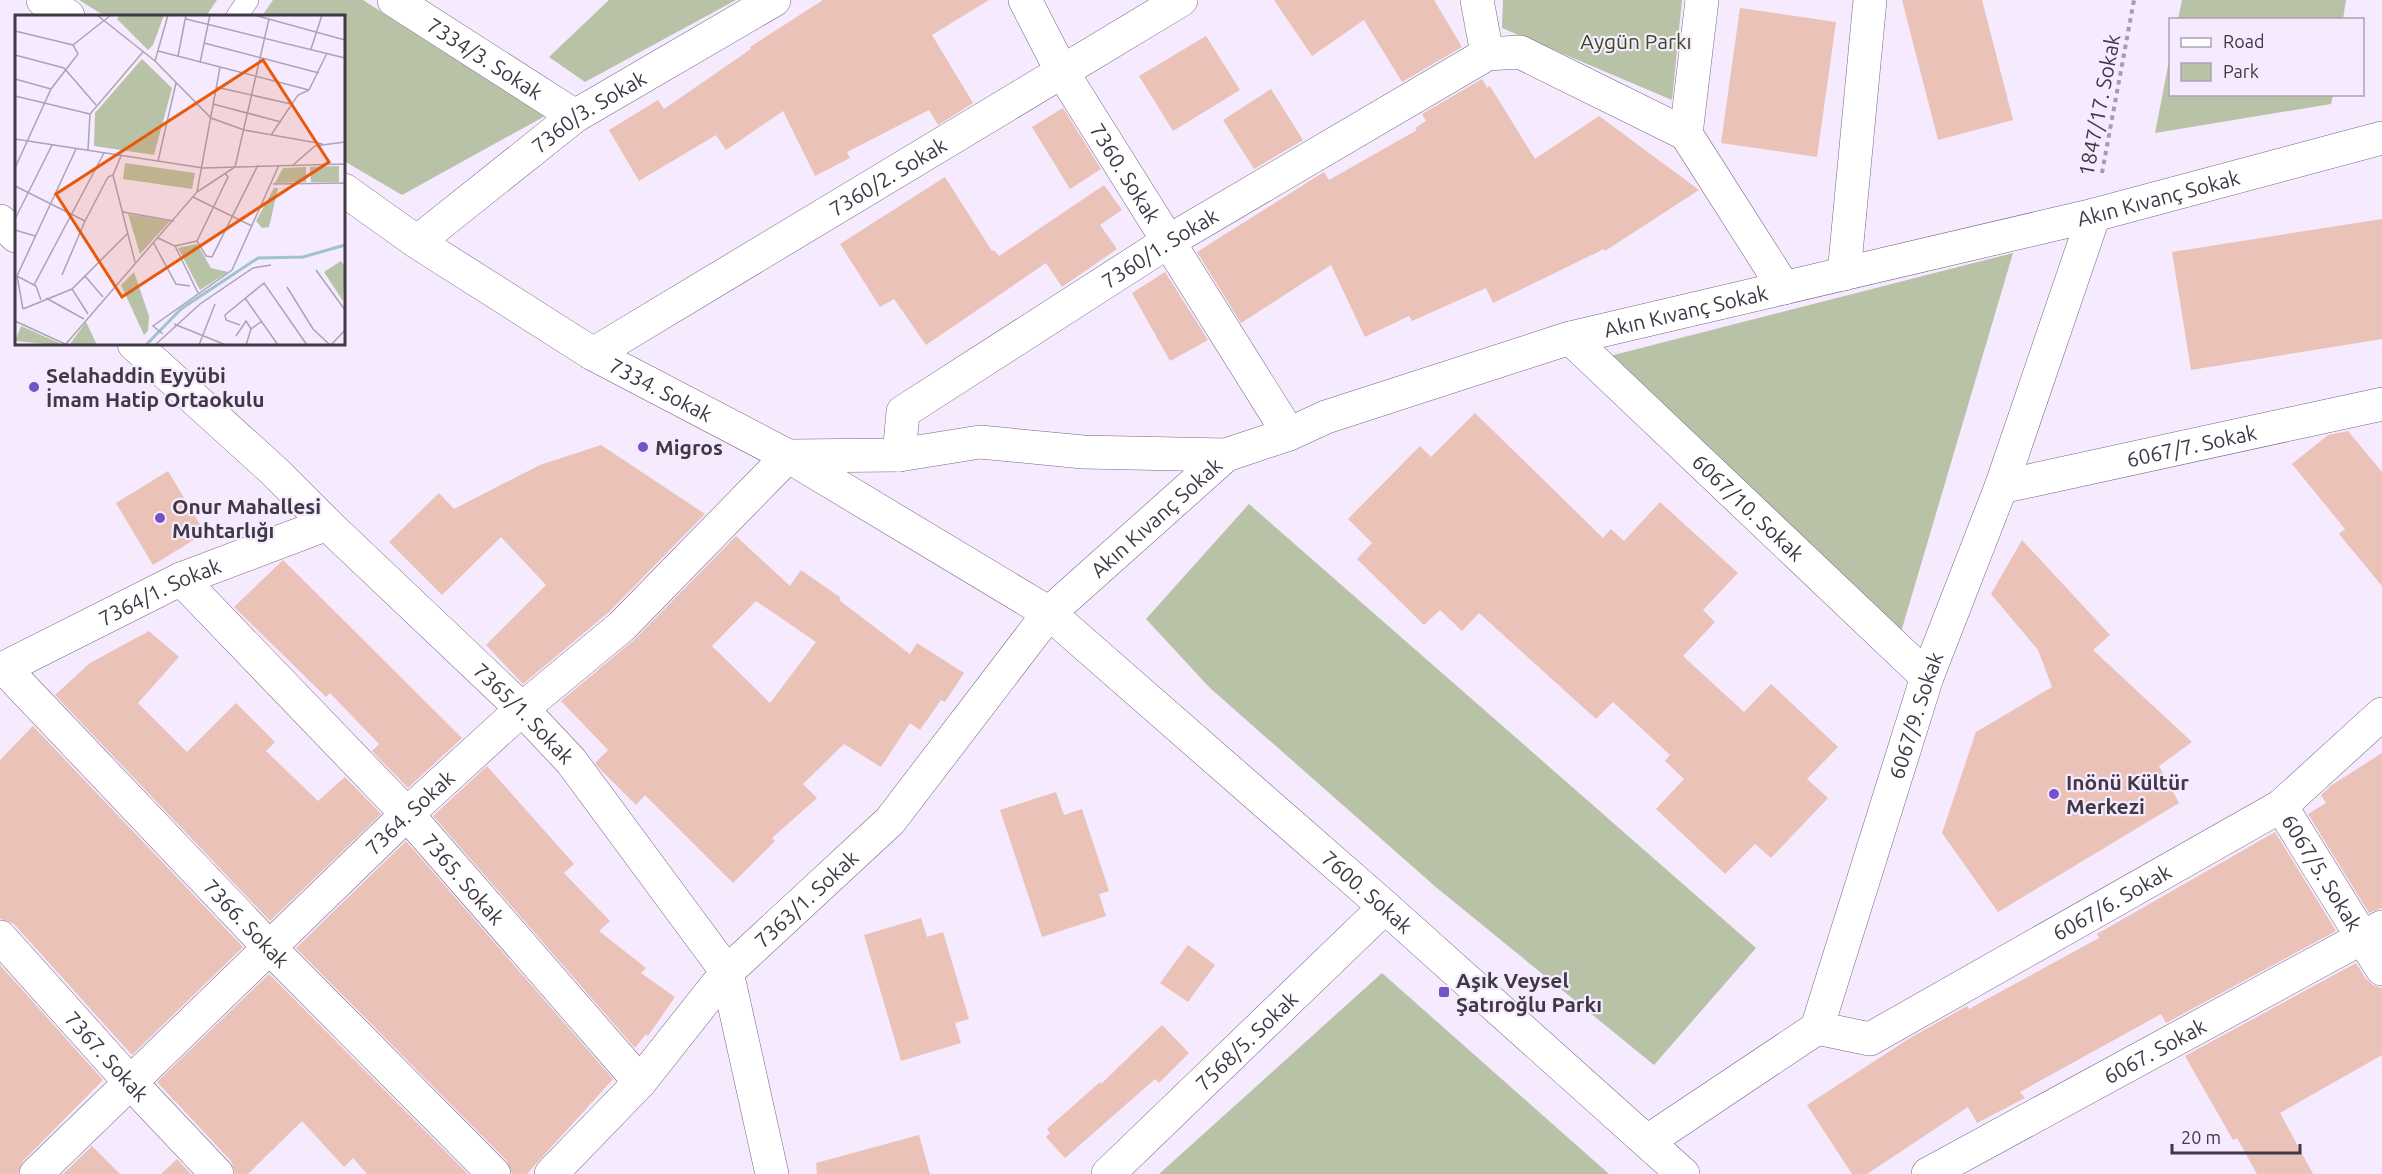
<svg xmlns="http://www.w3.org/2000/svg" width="2382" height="1174" font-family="Ubuntu,sans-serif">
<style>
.green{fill:#b7c2a6}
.building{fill:#ebc2b8;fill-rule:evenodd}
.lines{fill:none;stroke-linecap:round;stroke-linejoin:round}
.service-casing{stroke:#766683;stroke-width:22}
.minor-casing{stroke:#766683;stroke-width:34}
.tertiary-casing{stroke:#766683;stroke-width:34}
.path{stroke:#a59cad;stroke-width:4;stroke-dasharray:4.5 4.5;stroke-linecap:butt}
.service{stroke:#fff;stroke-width:21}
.minor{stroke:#fff;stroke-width:33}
.tertiary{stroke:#fff;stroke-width:33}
.poi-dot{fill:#7551ca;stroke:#f5eafe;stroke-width:2}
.labels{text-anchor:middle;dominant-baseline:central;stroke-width:4.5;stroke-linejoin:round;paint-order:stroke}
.park-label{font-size:21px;fill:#3b4a1c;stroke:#f5eafe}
.street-label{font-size:21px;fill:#3f3845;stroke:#f5eafe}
.poi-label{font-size:21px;font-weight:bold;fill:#3f3845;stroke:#f5eafe;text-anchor:start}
.inset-river{fill:none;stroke:#9fc4ce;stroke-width:3}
.inset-road{fill:none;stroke:#aca3b4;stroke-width:1.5}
.view{fill:#e8590c;fill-opacity:0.15;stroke:#e8590c;stroke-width:3}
.inset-edge{fill:none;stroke:#3f3845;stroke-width:3}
</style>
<rect width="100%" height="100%" fill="#f5eafe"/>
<!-- green -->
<g class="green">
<path d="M 79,0 L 217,0 L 206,16 L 105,16 Z"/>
<path d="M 273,0 L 363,0 L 545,116 L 402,195 L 344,161 L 344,16 L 262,16 Z"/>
<path d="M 609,0 L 736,0 L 585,82 L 549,57 Z"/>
<path d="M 1503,0 L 1682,0 L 1672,100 L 1502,28 Z"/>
<path d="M 2182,0 L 2346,0 L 2343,19 L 2178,19 Z"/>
<path d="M 2170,56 L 2170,94 L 2333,95 L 2331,104 L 2155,133 Z"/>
<path d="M 2013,253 L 1901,632 L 1602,358 Z"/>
<path d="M 1249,504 L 1756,948 L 1654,1065 L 1437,888 L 1210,688 L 1146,619 Z"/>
<path d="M 1382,973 L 1609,1174 L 1159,1174 Z"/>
</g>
<!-- building -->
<g class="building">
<path d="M 823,0 L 989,0 L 932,35 L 973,103 L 938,125 L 929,110 L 847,152 L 850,158 L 815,176 L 783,111 L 726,150 L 716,135 L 639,181 L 609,130 L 658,100 L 664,109 L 751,49 L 750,47 Z"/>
<path d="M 1274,0 L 1434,0 L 1462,47 L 1402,82 L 1364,20 L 1312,56 Z"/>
<path d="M 1902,0 L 1982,0 L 2013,120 L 1938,140 Z"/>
<path d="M 1740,8 L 1836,22 L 1817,157 L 1721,143 Z"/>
<path d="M 1206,36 L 1240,90 L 1173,131 L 1139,76 Z"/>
<path d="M 1482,79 L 1487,88 L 1490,86 L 1535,159 L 1599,116 L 1699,190 L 1605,251 L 1604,249 L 1493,303 L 1486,288 L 1412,321 L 1409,316 L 1365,337 L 1331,265 L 1241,323 L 1197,252 L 1324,172 L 1329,180 L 1417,130 L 1415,128 L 1426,121 L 1422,114 Z"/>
<path d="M 1271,89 L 1303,140 L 1254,169 L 1223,120 Z"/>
<path d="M 1063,108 L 1101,169 L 1070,189 L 1032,127 Z"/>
<path d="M 945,177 L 992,251 L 994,250 L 999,256 L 1104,185 L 1122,210 L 1100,225 L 1117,249 L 1062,287 L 1046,263 L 926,345 L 894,299 L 880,307 L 840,244 Z"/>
<path d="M 2382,219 L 2382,339 L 2191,370 L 2172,252 Z"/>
<path d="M 1165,272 L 1208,340 L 1170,361 L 1132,293 Z"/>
<path d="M 1475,413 L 1603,538 L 1611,529 L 1624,541 L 1660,502 L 1738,573 L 1703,610 L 1715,622 L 1683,656 L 1744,712 L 1771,684 L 1838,747 L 1807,779 L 1828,798 L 1771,858 L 1755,844 L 1725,874 L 1656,809 L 1684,779 L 1665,761 L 1670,755 L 1613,702 L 1596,719 L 1479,613 L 1462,631 L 1440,610 L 1424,625 L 1357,559 L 1372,543 L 1348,519 L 1420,446 L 1431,457 Z"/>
<path d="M 2348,431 L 2382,472 L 2382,586 L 2339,534 L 2345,529 L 2292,464 L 2328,435 Z"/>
<path d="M 601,445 L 705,514 L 609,612 L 523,684 L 486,645 L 546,585 L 501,537 L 442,595 L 389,542 L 439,493 L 454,509 L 540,465 Z"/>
<path d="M 168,471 L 205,533 L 153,565 L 116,503 Z"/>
<path d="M 736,536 L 790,586 L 801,570 L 841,598 L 839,600 L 910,654 L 917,643 L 964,673 L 945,702 L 941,700 L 920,730 L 910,723 L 881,767 L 844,744 L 803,784 L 817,798 L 772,838 L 775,841 L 733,883 L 645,795 L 636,805 L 601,770 L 595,763 L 608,750 L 561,701 L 635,639 ZM 756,601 L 816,642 L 770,703 L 712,646 Z"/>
<path d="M 2022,540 L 2110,635 L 2093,650 L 2192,742 L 2159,766 L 2179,803 L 1998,912 L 1942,833 L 1976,732 L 2052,687 L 2038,650 L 1991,594 Z"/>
<path d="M 283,560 L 462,738 L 408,788 L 372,751 L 379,744 L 330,693 L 326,697 L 234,607 Z"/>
<path d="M 149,631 L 179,657 L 138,703 L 187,752 L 236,703 L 275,742 L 266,751 L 318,801 L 345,777 L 381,814 L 270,921 L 55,695 L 90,663 Z"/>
<path d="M 33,726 L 243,947 L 132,1055 L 14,924 L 0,919 L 0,760 Z"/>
<path d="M 2382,753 L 2382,908 L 2369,913 L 2308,814 L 2326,803 L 2321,795 L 2332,785 Z"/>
<path d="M 487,766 L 574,864 L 564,873 L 610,921 L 599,931 L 646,968 L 641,973 L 675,997 L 648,1036 L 646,1034 L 635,1048 L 433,816 Z"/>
<path d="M 1056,792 L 1064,815 L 1082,809 L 1109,891 L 1099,894 L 1106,916 L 1042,937 L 1000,810 Z"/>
<path d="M 2275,832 L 2336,931 L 2166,1023 L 2161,1014 L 2020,1092 L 2025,1098 L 1977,1123 L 1968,1107 L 1867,1174 L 1852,1174 L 1807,1105 L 1910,1038 L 1967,1006 L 1969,1009 L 2099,938 L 2097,934 Z"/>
<path d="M 406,841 L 613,1079 L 527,1174 L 512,1174 L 507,1161 L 296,948 Z"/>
<path d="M 921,918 L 927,937 L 943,932 L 969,1019 L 955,1023 L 961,1043 L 901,1061 L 864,935 Z"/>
<path d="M 1188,945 L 1215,965 L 1188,1002 L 1160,983 Z"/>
<path d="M 2356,963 L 2366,979 L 2373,985 L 2382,988 L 2382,1055 L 2280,1113 L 2313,1174 L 2257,1174 L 2237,1138 L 2233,1140 L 2185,1056 Z"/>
<path d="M 0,965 L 103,1080 L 23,1161 L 18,1174 L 0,1174 Z"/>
<path d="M 269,974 L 468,1174 L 367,1174 L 353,1158 L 344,1167 L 302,1121 L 248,1174 L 235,1174 L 231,1161 L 157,1082 Z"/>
<path d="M 1162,1025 L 1189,1053 L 1159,1083 L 1155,1079 L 1065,1158 L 1046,1137 L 1050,1133 L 1047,1129 L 1100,1082 L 1101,1084 Z"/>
<path d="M 919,1135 L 930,1174 L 817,1174 L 816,1163 Z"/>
<path d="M 92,1146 L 120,1174 L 63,1174 Z"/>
<path d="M 177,1159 L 191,1174 L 161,1174 Z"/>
</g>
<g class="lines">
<!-- service casing -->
<g class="service-casing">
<path id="service" d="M 237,16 L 248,0"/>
</g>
<!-- minor casing -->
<g class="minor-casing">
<g id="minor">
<path id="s1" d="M 394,0 L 575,116"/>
<path id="s2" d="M 1025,0 L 1061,70 L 1289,434"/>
<path d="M 1477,0 L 1487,54"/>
<path d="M 1702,0 L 1686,134 L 1784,288"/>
<path id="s3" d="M 417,242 L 575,116 L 774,0"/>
<path d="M 1844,274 L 1870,0"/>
<path id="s4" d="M 1570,338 L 1927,677"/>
<path id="s5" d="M 593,354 L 1181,0"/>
<path id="s6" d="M 899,455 L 903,412 L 1169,241 L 1487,54 L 1520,52 L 1686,134"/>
<path id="s7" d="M 2001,487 L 2382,404"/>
<path id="s8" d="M 181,579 L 407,814 L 640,1082"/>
<path id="s9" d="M 4,668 L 269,947 L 494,1174"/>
<path id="s10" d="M 0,670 L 181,579 L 327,524"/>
<path id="s11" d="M 2281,806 L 2382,969"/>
<path id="s12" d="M 0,937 L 130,1082 L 217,1174"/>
<path id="s13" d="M 1817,1028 L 1870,1039 L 2281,806 L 2382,714"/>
<path id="s14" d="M 1648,1141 L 1817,1028 L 1927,677 L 2001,487 L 2094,215"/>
<path id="s15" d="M 36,1174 L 407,814 L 522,709 L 622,626 L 788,456"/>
<path id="s16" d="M 551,1174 L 640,1082 L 727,972 L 890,821 L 1049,613 L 1226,455 L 1289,434 L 1326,417 L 1570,338 L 2094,215 L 2382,138"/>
<path id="s17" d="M 1108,1174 L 1385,907"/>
<path id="s18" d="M 1928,1174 L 2382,927"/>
</g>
</g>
<!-- tertiary casing -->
<g class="tertiary-casing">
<g id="tertiary">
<path d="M 43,0 L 68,16"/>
<path id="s19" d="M 344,190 L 417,242 L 593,354 L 788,456 L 1049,613 L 1385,907 L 1683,1174"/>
<path d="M 0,221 L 16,236"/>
<path id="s20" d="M 134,344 L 274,471 L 327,524 L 522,709 L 571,761 L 727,972 L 772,1174"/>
<path d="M 788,456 L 899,455 L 980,442 L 1083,452 L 1226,455"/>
</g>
</g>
<!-- path -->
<path class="path" d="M 2102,173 L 2134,0"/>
<!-- service -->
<use href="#service" class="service"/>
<!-- minor -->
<use href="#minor" class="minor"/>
<!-- tertiary -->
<use href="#tertiary" class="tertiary"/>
</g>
<!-- markers -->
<g class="poi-dot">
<circle cx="34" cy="387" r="6"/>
<circle cx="643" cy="447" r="6"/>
<circle cx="160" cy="518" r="6"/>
<circle cx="2054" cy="794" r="6"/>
<rect x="1438" y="986" width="12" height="12" rx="3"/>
</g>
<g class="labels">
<!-- park labels -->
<g class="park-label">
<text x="1636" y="41">Aygün Parkı</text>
</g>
<!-- street labels -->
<g class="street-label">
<text stroke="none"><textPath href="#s1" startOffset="108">7334/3. Sokak</textPath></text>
<text transform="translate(2099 105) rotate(-79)">1847/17. Sokak</text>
<text stroke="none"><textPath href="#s3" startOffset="216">7360/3. Sokak</textPath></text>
<text stroke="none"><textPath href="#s2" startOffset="200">7360. Sokak</textPath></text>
<text stroke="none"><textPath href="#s5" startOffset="344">7360/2. Sokak</textPath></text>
<text stroke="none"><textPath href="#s16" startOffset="1958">Akın Kıvanç Sokak</textPath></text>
<text stroke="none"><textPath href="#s6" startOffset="348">7360/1. Sokak</textPath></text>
<text stroke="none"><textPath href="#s16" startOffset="1472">Akın Kıvanç Sokak</textPath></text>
<text stroke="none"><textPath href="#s19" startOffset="375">7334. Sokak</textPath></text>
<text stroke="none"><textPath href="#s7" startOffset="195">6067/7. Sokak</textPath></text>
<text stroke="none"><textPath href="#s4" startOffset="246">6067/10. Sokak</textPath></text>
<text stroke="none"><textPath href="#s16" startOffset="896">Akın Kıvanç Sokak</textPath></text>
<text stroke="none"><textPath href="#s10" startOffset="178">7364/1. Sokak</textPath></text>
<text stroke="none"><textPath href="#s20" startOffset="537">7365/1. Sokak</textPath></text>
<text stroke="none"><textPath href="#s14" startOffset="531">6067/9. Sokak</textPath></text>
<text stroke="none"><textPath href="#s15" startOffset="520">7364. Sokak</textPath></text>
<text stroke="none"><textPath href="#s11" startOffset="78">6067/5. Sokak</textPath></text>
<text stroke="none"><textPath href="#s8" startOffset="412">7365. Sokak</textPath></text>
<text stroke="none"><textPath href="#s19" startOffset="1246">7600. Sokak</textPath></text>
<text stroke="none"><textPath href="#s16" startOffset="376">7363/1. Sokak</textPath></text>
<text stroke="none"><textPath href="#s13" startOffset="332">6067/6. Sokak</textPath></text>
<text stroke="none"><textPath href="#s9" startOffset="352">7366. Sokak</textPath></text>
<text stroke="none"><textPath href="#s17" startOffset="192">7568/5. Sokak</textPath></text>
<text stroke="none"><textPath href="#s18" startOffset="258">6067. Sokak</textPath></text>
<text stroke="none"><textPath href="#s12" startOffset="160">7367. Sokak</textPath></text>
</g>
<!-- poi labels -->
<g class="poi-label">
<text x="46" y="375">Selahaddin Eyyübi<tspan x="46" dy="24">İmam Hatip Ortaokulu</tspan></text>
<text x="655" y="447">Migros</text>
<text x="172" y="506">Onur Mahallesi<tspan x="172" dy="24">Muhtarlığı</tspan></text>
<text x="2066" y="782">Inönü Kültür<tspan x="2066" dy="24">Merkezi</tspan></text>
<text x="1456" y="980">Aşık Veysel<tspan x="1456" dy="24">Şatıroğlu Parkı</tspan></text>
</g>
</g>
<!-- overview -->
<g transform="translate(15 15)">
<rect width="330" height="330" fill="#f5eafe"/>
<path d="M 105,0 L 149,0 L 138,30 L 133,35 L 102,4 ZM 127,44 L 157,73 L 139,140 L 79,131 L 80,98 ZM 110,148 L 180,158 L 177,174 L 108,164 ZM 324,151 L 324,167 L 296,167 L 295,152 ZM 291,152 L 291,167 L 260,168 L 268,153 ZM 259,173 L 263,173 L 254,212 L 247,213 L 241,206 ZM 113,199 L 155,206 L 125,239 ZM 182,229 L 196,253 L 213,257 L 185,275 L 163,233 ZM 326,246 L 330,252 L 328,286 L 309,257 ZM 119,257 L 134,301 L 133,316 L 129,320 L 106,270 ZM 71,307 L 82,330 L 56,330 L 55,329 ZM 6,311 L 44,328 L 43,330 L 0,326 Z" fill="#b7c2a6"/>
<path class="inset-river" d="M 131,330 L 166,294 L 243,243 L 288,242 L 330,230"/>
<path class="inset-road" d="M 82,0 L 140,46 L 196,103 L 229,115 L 308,129M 239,0 L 330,25M 171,4 L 330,43M 0,16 L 58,30 L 63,39 L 36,74 L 0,153M 189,28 L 304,58M 58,30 L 96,0M 296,34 L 307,0M 143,36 L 294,75M 0,40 L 49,53 L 81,90M 163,41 L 171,0M 140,46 L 153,0M 185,48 L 195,0M 0,64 L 36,74M 201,72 L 276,89M 294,75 L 312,38M 0,81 L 75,99M 198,89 L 266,107M 256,120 L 283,80 L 294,75M 0,124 L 188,153 L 330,149M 73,135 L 75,99 L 128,37M 106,141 L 98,160 L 120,247M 143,146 L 161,68M 278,150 L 300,131 L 330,127M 258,169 L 330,168M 0,171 L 70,206M 182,177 L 220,152 L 254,4M 178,182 L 237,211M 108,197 L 159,206M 0,204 L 37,130M 0,215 L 20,221M 143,223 L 160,231 L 183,278M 182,226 L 191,241 L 197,242 L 243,150M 138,227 L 161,269 L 175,271M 160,231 L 182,226 L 213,162 L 210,158M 301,255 L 330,295M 47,260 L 70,206 L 93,162 L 98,160M 2,261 L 21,271 L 26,285M 70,261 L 88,282M 19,270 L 89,138M 272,272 L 298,314 L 315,330M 57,274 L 73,299M 31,283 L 69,304M 230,283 L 263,330M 8,294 L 2,261 L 61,134M 8,294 L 57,274 L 113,218M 0,306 L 50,329M 159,309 L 211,330M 225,310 L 211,305 L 210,300 L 249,268 L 292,330M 148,319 L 138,311 L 217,255 L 264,150M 221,321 L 231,306 L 236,314M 50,330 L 182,177 L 205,52M 140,330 L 185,289 L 238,253 L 256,250M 184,330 L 200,289M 231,330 L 236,314 L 247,306M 316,330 L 330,315"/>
<path class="view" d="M 248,45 L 314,147 L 107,282 L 41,179 Z"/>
<rect width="330" height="330" class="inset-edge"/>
</g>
<!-- legend -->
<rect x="2169" y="18" width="195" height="78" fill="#f5eafe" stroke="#aca3b4" stroke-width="1.5"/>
<rect x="2181" y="38" width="30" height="9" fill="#ffffff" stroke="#aca3b4" stroke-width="1.5"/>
<text x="2223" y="48" font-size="18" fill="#3f3845">Road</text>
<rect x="2181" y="63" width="30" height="18" fill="#b7c2a6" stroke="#aca3b4" stroke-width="1.5"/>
<text x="2223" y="78" font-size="18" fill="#3f3845">Park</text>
<!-- scale -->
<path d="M2172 1144v9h128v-9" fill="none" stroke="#3f3845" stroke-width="3"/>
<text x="2181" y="1144" font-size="18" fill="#3f3845" stroke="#f5eafe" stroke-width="4.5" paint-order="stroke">20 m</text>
</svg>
